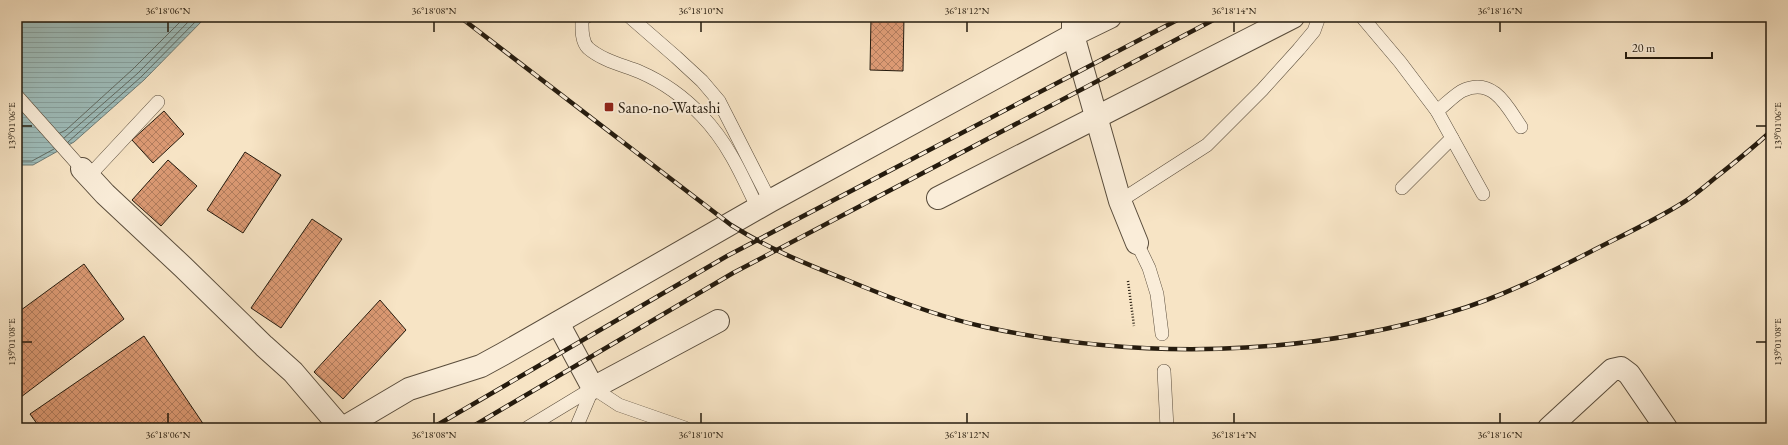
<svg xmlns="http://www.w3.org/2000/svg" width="1788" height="445" font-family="'EB Garamond',serif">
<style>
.water{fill:url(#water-rules);stroke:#6e7c76}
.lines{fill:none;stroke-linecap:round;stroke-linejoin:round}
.shore{stroke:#626c64;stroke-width:1}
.building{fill:url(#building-cross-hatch);stroke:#251b0e}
.lane-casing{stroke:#5a4d3c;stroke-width:14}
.street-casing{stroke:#5a4d3c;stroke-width:24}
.path{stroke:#251b0e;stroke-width:2.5;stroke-dasharray:1 2;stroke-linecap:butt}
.lane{stroke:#faedd9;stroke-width:13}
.street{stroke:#faedd9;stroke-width:22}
.rail-casing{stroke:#251b0e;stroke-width:4.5}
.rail{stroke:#faedd9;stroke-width:3;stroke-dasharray:9;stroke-linecap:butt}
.ticks{fill:none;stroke:#251b0e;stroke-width:1.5}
.poi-dot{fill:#8f2418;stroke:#faedd9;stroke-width:1.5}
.labels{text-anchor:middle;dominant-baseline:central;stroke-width:4;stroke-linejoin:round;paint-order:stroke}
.poi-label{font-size:16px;fill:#251b0e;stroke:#faedd9;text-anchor:start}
.neatline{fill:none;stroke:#251b0e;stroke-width:1.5}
.ticks-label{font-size:10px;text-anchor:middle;fill:#251b0e}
</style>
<defs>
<pattern id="water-rules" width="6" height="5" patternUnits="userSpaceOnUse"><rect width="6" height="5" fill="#9ebdbb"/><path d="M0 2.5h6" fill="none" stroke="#88a2a0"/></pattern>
<pattern id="building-cross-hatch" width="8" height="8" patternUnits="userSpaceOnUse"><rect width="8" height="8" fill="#dc9a74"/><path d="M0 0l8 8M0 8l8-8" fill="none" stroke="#b27d5e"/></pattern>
</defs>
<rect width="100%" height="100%" fill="#f7e4c5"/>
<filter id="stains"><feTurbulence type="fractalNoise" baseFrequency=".005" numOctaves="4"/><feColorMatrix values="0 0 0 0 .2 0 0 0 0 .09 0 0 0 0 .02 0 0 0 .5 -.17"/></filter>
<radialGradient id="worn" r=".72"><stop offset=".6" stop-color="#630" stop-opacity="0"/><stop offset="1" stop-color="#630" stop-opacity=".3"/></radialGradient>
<!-- water -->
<path class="water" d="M 17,17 L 206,17 L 144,80 L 74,142 L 33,165 L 17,165 Z"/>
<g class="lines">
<!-- shore -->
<g class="shore">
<path d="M 60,133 L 66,130 L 133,69 L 185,17"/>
<path d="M 64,138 L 138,73 L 193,17"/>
<path d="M 68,142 L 141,77 L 200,17"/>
<path d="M 17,161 L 32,161 L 54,149"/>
</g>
</g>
<!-- building -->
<g class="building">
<path d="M 871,17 L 904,17 L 903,71 L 870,70 Z"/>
<path d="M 164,111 L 184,134 L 153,163 L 132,140 Z"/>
<path d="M 245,152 L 281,175 L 243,233 L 207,210 Z"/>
<path d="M 168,160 L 197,186 L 161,226 L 132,200 Z"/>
<path d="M 312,219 L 342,239 L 281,328 L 251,308 Z"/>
<path d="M 84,264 L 124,319 L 17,400 L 17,313 Z"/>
<path d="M 380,300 L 406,330 L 343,399 L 314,372 Z"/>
<path d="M 144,336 L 206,428 L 40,428 L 30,414 Z"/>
</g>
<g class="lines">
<!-- lane casing -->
<g class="lane-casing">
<g id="lane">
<path d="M 586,17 L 582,19 C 582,28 581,41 588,48 C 603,61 623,65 640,72 C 663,82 685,98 702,116 C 728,143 742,175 758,209"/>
<path d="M 630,17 L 676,57 L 702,81 L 719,101 L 770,201"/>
<path d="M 1362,17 L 1400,62 L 1437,111 L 1483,194"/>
<path d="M 17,96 L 82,169"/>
<path d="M 1437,111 C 1444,106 1456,93 1464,90 C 1494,77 1508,108 1521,127"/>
<path d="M 89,176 L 158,102"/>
<path d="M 1402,188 L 1452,138"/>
<path d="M 1120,201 L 1207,145 L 1262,90 L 1299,49 L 1314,31 L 1319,17"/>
<path d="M 1137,243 L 1149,268 L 1157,294 L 1162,334"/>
<path d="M 1164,371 L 1167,428"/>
<path d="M 593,388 L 619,405 L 685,428"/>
<path d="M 527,428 L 593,388"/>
<path d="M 576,428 L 593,388"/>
</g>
</g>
<!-- street casing -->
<g class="street-casing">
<g id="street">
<path d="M 1073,17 L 1073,35 L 1120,201 L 1137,243"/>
<path d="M 82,169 L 105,194 L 183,267 L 264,346 L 293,372 L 341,428"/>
<path d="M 938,198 L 1293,17"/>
<path d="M 558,323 L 593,388 L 718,321"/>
<path d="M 343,428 L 409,389 L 481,366 L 503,354 L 770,201 L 1073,35 L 1110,17"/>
<path d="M 1549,428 L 1612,370 L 1621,368 L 1629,374 L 1666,428"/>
</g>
</g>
<!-- path -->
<path class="path" d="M 1128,281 L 1134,326"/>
<!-- lane -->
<use href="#lane" class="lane"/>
<!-- street -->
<use href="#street" class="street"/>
<!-- rail casing -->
<g class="rail-casing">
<g id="rail">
<path d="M 460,17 L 731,225 C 768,248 801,262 842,278 C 888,297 935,316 985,327 C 1137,360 1302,357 1451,312 C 1499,298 1545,275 1590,252 C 1621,236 1654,221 1684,202 C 1695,195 1705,186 1715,178 C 1734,163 1753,148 1771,131"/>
<path d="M 432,428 L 727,256 L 1183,17"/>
<path d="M 470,428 L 733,273 L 1219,17"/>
</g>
</g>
<!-- rail -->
<use href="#rail" class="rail"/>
</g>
<!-- ticks -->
<path class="ticks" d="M 168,22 L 168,32M 434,22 L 434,32M 701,22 L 701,32M 967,22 L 967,32M 1234,22 L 1234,32M 1500,22 L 1500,32M 22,126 L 32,126M 1756,126 L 1766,126M 22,342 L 32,342M 1756,342 L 1766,342M 168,413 L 168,423M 434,413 L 434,423M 701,413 L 701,423M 967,413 L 967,423M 1234,413 L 1234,423M 1500,413 L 1500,423"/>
<!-- markers -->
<rect class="poi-dot" x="604" y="102" width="10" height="10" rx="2"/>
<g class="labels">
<!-- poi labels -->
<g class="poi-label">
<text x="618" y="107">Sano-no-Watashi</text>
</g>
</g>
<!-- margin -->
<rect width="1788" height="445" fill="none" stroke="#f7e4c5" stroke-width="44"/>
<!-- scale -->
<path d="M1626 52v6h86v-6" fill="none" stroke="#251b0e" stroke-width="2"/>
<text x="1632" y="52" font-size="12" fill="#251b0e" stroke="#faedd9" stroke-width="3" paint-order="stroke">20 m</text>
<rect x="22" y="22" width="1744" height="401" class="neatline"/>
<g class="ticks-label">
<text x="168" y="14">36°18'06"N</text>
<text x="434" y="14">36°18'08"N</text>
<text x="701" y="14">36°18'10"N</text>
<text x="967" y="14">36°18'12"N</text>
<text x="1234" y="14">36°18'14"N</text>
<text x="1500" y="14">36°18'16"N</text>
<text transform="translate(1777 126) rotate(-90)" y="4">139°01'06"E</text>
<text transform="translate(11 126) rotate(-90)" y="4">139°01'06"E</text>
<text transform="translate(1777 342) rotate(-90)" y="4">139°01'08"E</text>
<text transform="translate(11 342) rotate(-90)" y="4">139°01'08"E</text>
<text x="168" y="438">36°18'06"N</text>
<text x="434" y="438">36°18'08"N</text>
<text x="701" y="438">36°18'10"N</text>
<text x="967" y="438">36°18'12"N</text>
<text x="1234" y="438">36°18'14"N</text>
<text x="1500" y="438">36°18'16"N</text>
</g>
<rect width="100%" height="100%" filter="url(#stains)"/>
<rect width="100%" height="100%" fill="url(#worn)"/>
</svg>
